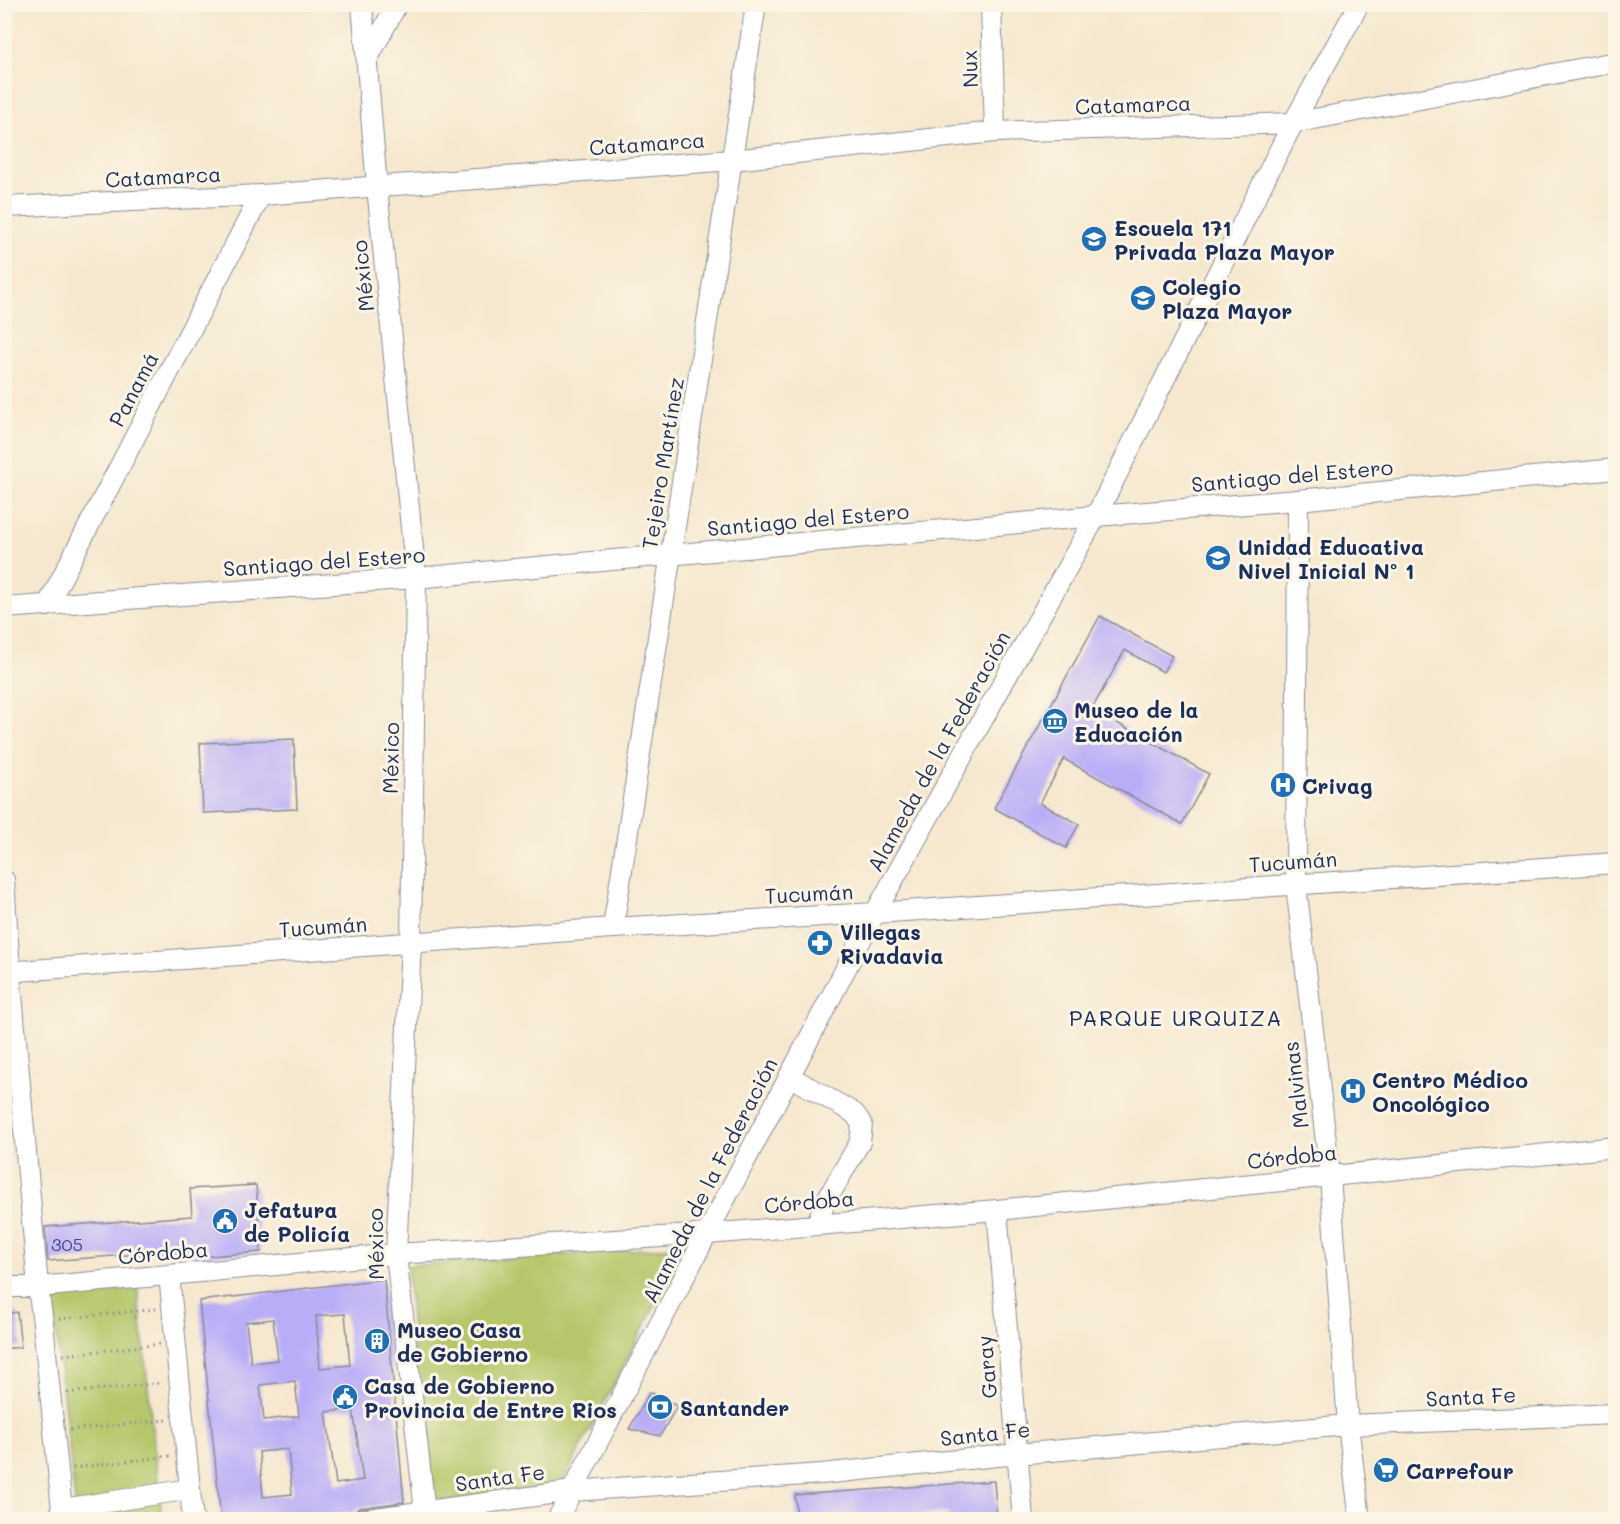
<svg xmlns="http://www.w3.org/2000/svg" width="1620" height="1524" font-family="Mali,sans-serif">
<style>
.green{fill:#b5c76b;stroke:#687b64;stroke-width:1.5}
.building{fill:#baadf7;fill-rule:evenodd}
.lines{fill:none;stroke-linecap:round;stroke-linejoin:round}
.minor-casing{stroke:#888c96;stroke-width:22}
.path{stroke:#888c96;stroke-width:3;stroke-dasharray:1.5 4.5;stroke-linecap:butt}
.minor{stroke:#fff;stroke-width:20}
.labels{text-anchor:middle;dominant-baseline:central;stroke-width:6;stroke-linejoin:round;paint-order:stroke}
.number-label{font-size:18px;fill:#434e84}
.street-label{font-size:21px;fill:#1b2f5e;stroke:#fcf5e5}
.poi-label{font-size:21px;font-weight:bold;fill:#1b2f5e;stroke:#fcf5e5;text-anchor:start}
.neighbourhood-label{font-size:22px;letter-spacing:1.5px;fill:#1b2f5e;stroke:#fcf5e5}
</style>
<rect width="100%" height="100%" fill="#fcf5e5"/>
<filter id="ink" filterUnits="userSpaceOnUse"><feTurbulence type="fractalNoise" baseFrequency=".0167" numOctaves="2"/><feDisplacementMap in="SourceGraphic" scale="12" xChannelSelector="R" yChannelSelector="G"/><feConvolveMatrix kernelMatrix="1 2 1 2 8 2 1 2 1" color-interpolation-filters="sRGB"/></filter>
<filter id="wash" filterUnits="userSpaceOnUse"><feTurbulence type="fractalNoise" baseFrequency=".008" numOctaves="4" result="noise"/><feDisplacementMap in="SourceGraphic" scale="24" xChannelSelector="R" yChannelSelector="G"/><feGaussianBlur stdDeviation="1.35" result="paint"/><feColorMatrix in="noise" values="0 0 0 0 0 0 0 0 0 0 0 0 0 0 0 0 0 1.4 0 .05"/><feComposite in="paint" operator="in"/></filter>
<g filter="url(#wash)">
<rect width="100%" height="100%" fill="#f6e8cf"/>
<!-- green -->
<g class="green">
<path d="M 686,1246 L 559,1489 L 425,1503 L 407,1266 Z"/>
<path d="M 137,1284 L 162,1519 L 77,1519 L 52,1293 Z"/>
</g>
<g id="blocks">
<!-- building -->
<g class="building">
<path d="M 1100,616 L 1172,656 L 1163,672 L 1125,650 L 1092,709 L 1209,774 L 1182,824 L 1064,759 L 1040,803 L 1079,824 L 1066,848 L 994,808 Z"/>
<path d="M 294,739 L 297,809 L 203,813 L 200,743 Z"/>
<path d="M 256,1185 L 261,1252 L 195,1257 L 194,1250 L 48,1261 L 45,1227 L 192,1216 L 190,1189 Z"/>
<path d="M 384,1279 L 404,1502 L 359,1508 L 353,1512 L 283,1520 L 221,1520 L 199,1301 ZM 345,1314 L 350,1365 L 320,1368 L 316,1316 ZM 273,1319 L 278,1360 L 251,1363 L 246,1322 ZM 295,1381 L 299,1416 L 264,1420 L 260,1385 ZM 353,1409 L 363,1480 L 336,1484 L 326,1412 ZM 288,1449 L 292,1494 L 263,1497 L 259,1452 Z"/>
<path d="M 17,1312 L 21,1347 L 4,1349 L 4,1314 Z"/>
<path d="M 650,1392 L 677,1406 L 660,1436 L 629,1429 Z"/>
<path d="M 994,1481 L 997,1520 L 949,1520 L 949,1513 L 912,1515 L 913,1520 L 871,1520 L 871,1515 L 821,1520 L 797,1520 L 795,1495 Z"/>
</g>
</g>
</g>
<g filter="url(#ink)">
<use href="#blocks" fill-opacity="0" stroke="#888c96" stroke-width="1.5"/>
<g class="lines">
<!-- minor casing -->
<g class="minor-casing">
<g id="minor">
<path d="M 362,4 L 377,187 L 416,578 L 411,944 L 396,1254 L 425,1512"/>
<path d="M 991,4 L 995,132"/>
<path d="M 368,58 L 397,4"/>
<path d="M 4,207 L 261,195 L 732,160 L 995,132 L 1293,123 L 1616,62"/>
<path d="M 1298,500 L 1296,885 L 1330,1176 L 1348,1425 L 1360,1520"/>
<path d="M 47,606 L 261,195"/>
<path d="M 4,608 L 416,578 L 1096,516 L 1298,500 L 1616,469"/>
<path d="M 4,880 L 10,972 L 38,1287 L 43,1323 L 63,1520"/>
<path d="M 613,928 L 756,4"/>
<path d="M 4,972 L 613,928 L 875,913 L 1616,863"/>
<path d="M 789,1076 L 854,1113 L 862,1124 L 860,1142 L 826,1201 L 816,1225"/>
<path d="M 997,1210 L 1023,1520"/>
<path d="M 169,1275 L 193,1520"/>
<path d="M 4,1287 L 38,1287 L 396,1254 L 708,1234 L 997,1210 L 1616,1147"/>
<path d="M 63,1509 L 190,1489"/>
<path d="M 361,1520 L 572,1491 L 821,1474 L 1017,1454 L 1348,1425 L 1616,1414"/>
<path d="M 557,1520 L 875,913 L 1096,516 L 1293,123 L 1359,4"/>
</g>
</g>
<!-- path -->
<g class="path">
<path d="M 59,1319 L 157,1309"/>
<path d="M 63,1355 L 161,1344"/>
<path d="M 67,1393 L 162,1383"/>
<path d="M 70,1430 L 167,1420"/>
<path d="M 73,1468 L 170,1456"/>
</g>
<!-- minor -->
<use href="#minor" class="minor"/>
</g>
</g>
<!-- icons -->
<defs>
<g id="school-disc" transform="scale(1.35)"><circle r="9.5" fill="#1f6fb2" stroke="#fcf5e5"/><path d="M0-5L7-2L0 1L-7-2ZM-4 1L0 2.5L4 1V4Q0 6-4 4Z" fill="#fff"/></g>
<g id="museum-disc" transform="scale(1.35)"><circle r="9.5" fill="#1f6fb2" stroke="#fcf5e5"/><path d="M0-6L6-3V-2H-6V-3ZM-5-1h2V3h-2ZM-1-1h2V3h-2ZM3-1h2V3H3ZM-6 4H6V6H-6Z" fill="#fff"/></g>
<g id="hospital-disc" transform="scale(1.35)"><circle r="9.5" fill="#1f6fb2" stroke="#fcf5e5"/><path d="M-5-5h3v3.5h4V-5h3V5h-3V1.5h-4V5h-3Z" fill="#fff"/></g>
<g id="pharmacy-disc" transform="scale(1.35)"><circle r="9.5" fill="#1f6fb2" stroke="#fcf5e5"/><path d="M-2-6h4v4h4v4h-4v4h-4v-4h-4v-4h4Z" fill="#fff"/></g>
<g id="civic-disc" transform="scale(1.35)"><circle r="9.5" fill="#1f6fb2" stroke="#fcf5e5"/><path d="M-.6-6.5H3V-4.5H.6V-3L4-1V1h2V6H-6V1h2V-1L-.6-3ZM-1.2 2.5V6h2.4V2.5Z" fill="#fff"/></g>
<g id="building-disc" transform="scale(1.35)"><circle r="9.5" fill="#1f6fb2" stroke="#fcf5e5"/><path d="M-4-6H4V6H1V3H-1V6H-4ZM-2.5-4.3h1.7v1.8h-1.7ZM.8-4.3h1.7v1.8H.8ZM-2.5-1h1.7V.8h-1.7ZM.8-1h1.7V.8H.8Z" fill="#fff"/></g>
<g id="bank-disc" transform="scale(1.35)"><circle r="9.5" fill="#1f6fb2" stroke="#fcf5e5"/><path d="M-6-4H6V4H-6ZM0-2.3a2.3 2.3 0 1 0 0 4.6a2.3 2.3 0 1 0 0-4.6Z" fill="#fff"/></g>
<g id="supermarket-disc" transform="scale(1.35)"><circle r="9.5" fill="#1f6fb2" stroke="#fcf5e5"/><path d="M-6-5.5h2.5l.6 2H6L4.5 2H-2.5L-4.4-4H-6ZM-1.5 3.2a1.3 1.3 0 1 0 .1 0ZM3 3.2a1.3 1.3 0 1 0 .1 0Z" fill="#fff"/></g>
</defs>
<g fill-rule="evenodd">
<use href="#school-disc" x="1094" y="239"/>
<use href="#school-disc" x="1143" y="298"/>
<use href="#school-disc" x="1218" y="558"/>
<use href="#museum-disc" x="1055" y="721"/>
<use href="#hospital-disc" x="1283" y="785"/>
<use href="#pharmacy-disc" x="820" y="943"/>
<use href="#hospital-disc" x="1353" y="1091"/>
<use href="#civic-disc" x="225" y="1221"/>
<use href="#building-disc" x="377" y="1341"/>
<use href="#civic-disc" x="345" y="1397"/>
<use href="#bank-disc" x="660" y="1407"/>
<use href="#supermarket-disc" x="1386" y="1470"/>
</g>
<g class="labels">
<!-- number labels -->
<g class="number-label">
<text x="67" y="1244">305</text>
</g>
<!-- street labels -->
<g class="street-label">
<text transform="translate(969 69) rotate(-92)">Nux</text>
<text transform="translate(1133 104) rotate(-2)">Catamarca</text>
<text transform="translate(647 143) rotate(-4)">Catamarca</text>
<text transform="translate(163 176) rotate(-3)">Catamarca</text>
<text transform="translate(362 276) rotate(-96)">México</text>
<text transform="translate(133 389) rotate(-62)">Panamá</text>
<text transform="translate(662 463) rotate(-81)">Tejeiro Martínez</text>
<text transform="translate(1292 475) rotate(-5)">Santiago del Estero</text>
<text transform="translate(808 519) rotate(-5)">Santiago del Estero</text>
<text transform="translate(324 561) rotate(-4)">Santiago del Estero</text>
<text transform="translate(938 751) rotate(-61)">Alameda de la Federación</text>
<text transform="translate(390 758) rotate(-89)">México</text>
<text transform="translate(1293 861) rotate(-4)">Tucumán</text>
<text transform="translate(809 893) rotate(-3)">Tucumán</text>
<text transform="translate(323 926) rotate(-4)">Tucumán</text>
<text transform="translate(1295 1085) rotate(-97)">Malvinas</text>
<text transform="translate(1292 1156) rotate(-6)">Córdoba</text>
<text transform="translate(709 1180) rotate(-63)">Alameda de la Federación</text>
<text transform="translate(809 1201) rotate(-5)">Córdoba</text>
<text transform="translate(375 1244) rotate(-91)">México</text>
<text transform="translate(163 1252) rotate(-5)">Córdoba</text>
<text transform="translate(986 1367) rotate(-95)">Garay</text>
<text transform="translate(1471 1396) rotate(-3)">Santa Fe</text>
<text transform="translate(985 1433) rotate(-6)">Santa Fe</text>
<text transform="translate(500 1477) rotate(-8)">Santa Fe</text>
</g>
<!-- poi labels -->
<g class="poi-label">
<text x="1114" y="227">Escuela 171<tspan x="1114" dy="24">Privada Plaza Mayor</tspan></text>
<text x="1162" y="286">Colegio<tspan x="1162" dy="24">Plaza Mayor</tspan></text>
<text x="1238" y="546">Unidad Educativa<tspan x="1238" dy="24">Nivel Inicial Nº 1</tspan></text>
<text x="1074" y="709">Museo de la<tspan x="1074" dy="24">Educación</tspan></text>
<text x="1302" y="785">Crivag</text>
<text x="840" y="931">Villegas<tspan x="840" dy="24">Rivadavia</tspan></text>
<text x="1372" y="1079">Centro Médico<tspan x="1372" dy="24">Oncológico</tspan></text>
<text x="244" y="1209">Jefatura<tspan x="244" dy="24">de Policía</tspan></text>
<text x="397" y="1329">Museo Casa<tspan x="397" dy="24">de Gobierno</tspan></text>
<text x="364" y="1385">Casa de Gobierno<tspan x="364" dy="24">Provincia de Entre Rios</tspan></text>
<text x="680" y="1407">Santander</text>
<text x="1406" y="1470">Carrefour</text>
</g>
<!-- neighbourhood labels -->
<g class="neighbourhood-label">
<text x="1176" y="1017">PARQUE URQUIZA</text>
</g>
</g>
<!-- margin -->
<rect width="1620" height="1524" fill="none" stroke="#fcf5e5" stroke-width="24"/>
</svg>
